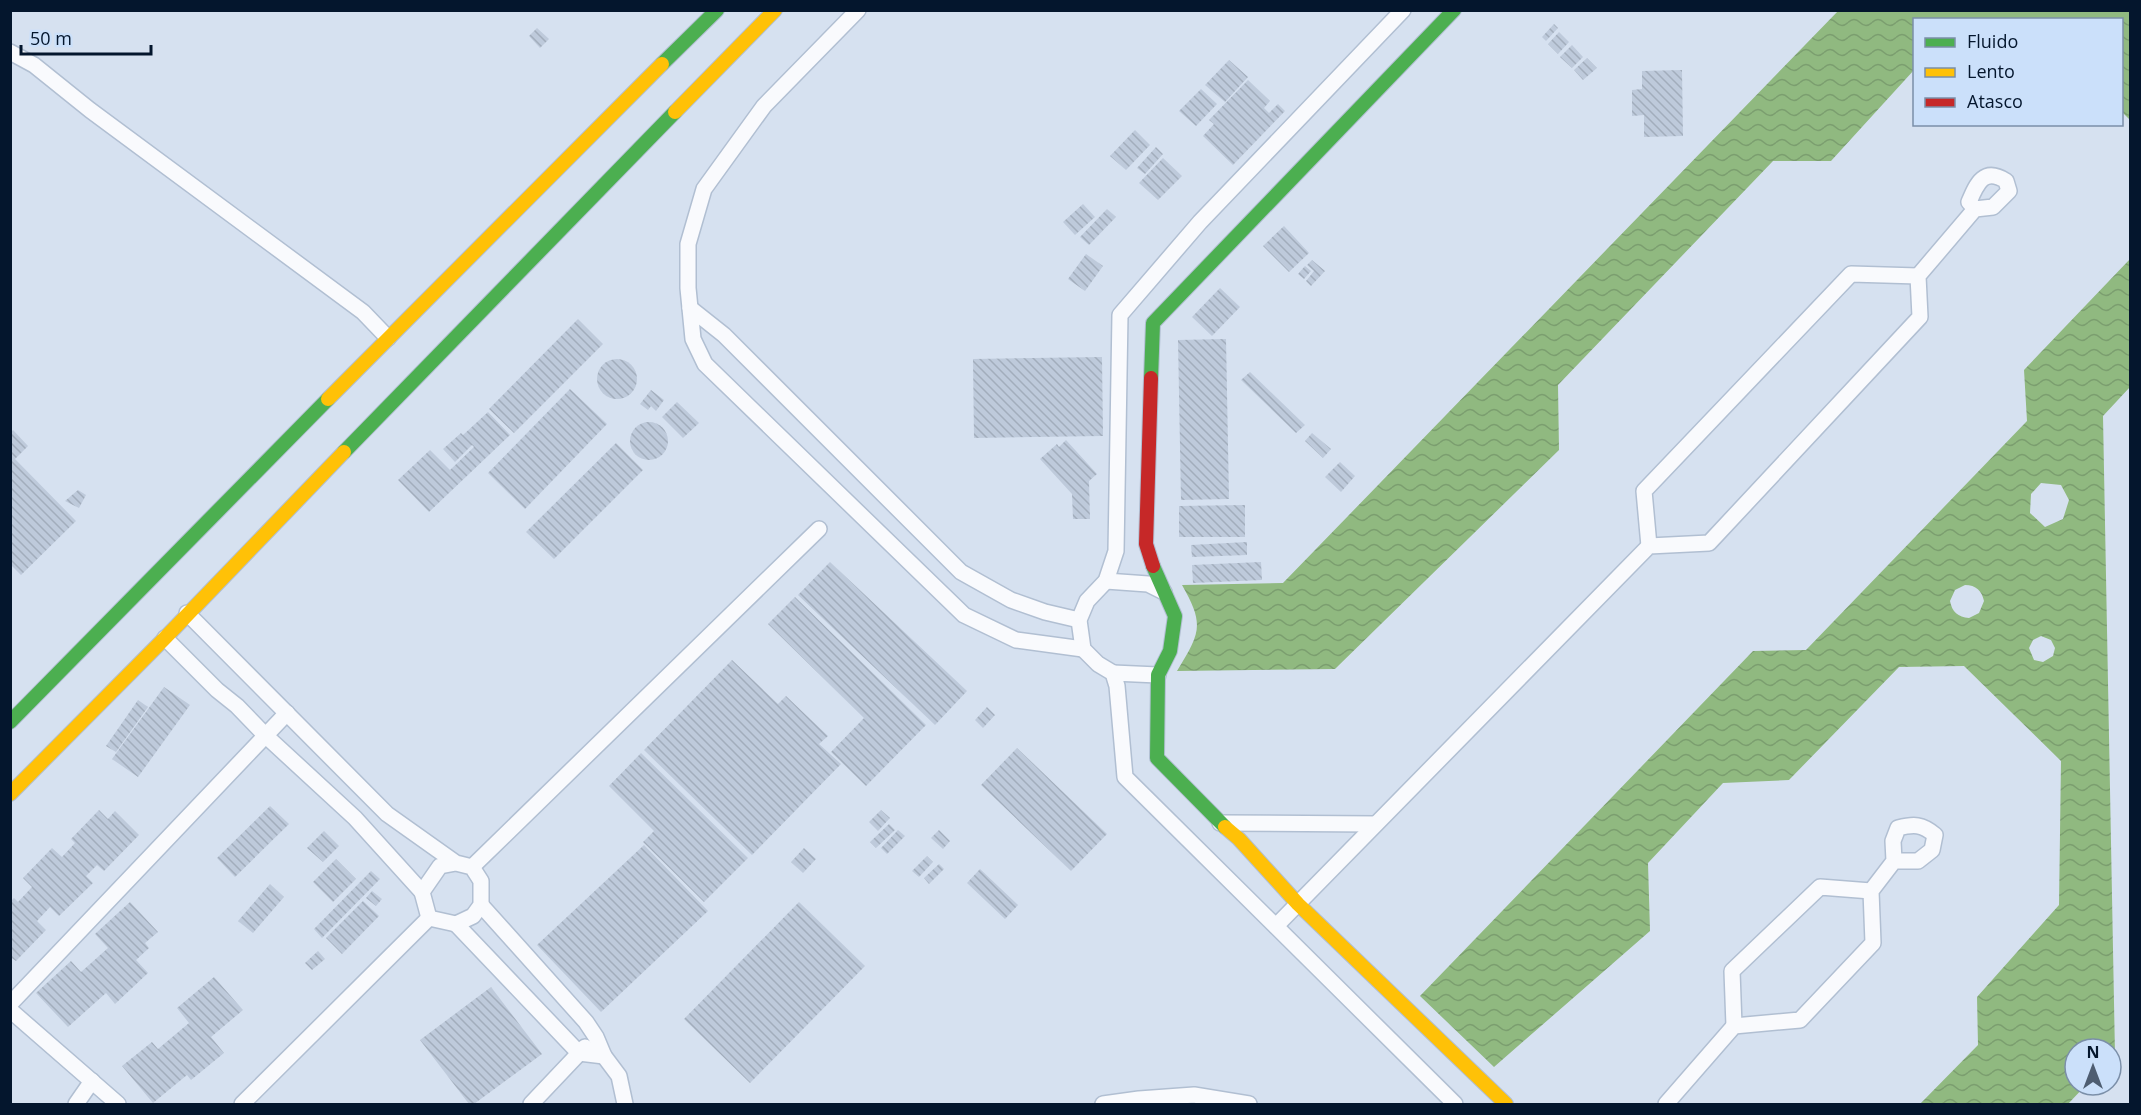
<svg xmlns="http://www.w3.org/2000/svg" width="2141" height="1115" font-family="'Open Sans',sans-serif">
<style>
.water{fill:url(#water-waves);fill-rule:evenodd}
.building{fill:url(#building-back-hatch)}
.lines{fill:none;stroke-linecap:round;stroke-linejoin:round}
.street-casing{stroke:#b1bfd2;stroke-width:18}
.fast-casing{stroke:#b1bfd2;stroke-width:16}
.slow-casing{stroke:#b1bfd2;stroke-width:16}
.jam-casing{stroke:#b1bfd2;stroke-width:16}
.street{stroke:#f9fafd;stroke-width:15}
.fast{stroke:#4caf50;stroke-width:14}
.slow{stroke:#ffc107;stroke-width:14}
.jam{stroke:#c62828;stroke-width:14}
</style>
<defs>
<pattern id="water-waves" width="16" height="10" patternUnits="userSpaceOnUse" patternTransform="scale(1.5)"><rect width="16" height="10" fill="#90b980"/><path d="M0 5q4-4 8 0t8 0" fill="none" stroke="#7b9e6f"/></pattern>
<pattern id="building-back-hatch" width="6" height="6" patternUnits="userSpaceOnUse" patternTransform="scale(1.5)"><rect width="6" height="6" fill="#becadb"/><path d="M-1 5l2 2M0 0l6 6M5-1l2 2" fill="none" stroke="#a2adbc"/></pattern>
</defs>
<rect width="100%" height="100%" fill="#d6e1f0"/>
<!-- water -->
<g class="water">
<path d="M 1839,10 L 2130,11 L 2130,120 L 2122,112 L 2122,20 L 1914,20 L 1914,70 L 1831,161 L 1773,161 L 1558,385 L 1559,450 L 1335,669 L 1177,671 C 1200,633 1205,625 1182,585 L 1283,583 Z"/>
<path d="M 2130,259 L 2130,387 L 2103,416 L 2115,1055 L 2111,1059 L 2111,1049 L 2075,1049 L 2075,1085 L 2086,1085 L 2068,1104 L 1920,1104 L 1978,1045 L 1977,997 L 2059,905 L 2061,761 L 1964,666 L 1899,667 L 1789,780 L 1723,783 L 1648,863 L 1650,931 L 1494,1067 L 1420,996 L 1753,651 L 1806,650 L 2027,421 L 2024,370 ZM 2041,483 L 2061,485 L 2069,500 L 2063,519 L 2045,527 L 2030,513 L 2031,494 ZM 1965,585 C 1976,585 1982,591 1984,601 L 1979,613 L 1969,618 C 1958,617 1952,612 1950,601 L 1955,590 ZM 2041,636 L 2051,640 L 2055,648 L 2053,656 L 2043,662 L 2034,660 L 2029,648 L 2033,640 Z"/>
</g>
<!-- building -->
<g class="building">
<path d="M 1554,24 L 1558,28 L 1546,41 L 1542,37 Z"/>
<path d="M 537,28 L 549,39 L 540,48 L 529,36 Z"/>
<path d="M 1559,32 L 1569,42 L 1558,54 L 1548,44 Z"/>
<path d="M 1572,45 L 1583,57 L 1572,68 L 1560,57 Z"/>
<path d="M 1587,58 L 1597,68 L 1583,80 L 1574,70 Z"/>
<path d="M 1229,60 L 1248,77 L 1225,102 L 1205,85 Z"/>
<path d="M 1682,70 L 1683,136 L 1644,137 L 1644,115 L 1632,116 L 1632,90 L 1642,89 L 1642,71 Z"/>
<path d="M 1248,80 L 1270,101 L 1264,108 L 1269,113 L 1278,104 L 1285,111 L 1233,165 L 1203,136 L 1214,124 L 1209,120 Z"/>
<path d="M 1201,89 L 1217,104 L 1196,126 L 1179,111 Z"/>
<path d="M 1135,130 L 1150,145 L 1126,170 L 1110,156 Z"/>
<path d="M 1156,147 L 1163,154 L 1145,174 L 1137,168 Z"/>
<path d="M 1163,158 L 1182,176 L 1158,200 L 1139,183 Z"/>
<path d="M 1083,204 L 1095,217 L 1075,235 L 1063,222 Z"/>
<path d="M 1107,209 L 1116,217 L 1089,245 L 1080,237 Z"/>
<path d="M 1284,226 L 1309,253 L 1289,272 L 1263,246 Z"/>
<path d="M 1086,254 L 1103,266 L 1085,291 L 1068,279 Z"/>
<path d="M 1312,260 L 1325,271 L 1311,286 L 1306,281 L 1314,271 L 1307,265 Z"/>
<path d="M 1305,266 L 1311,271 L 1304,279 L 1298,274 Z"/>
<path d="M 1220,288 L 1240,307 L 1212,336 L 1192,317 Z"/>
<path d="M 578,319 L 603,344 L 514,433 L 489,409 Z"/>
<path d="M 1226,339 L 1229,499 L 1181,500 L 1178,340 Z"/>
<path d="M 1102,357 L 1103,436 L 974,438 L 973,359 Z"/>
<circle cx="617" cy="379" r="20"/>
<path d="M 1250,372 L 1305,425 L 1296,433 L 1241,380 Z"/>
<path d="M 570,389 L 607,424 L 525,509 L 488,473 Z"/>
<path d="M 651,390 L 664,400 L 656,411 L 651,406 L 648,410 L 640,404 Z"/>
<path d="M 677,402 L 699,423 L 683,438 L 662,417 Z"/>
<path d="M 488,412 L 510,435 L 429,512 L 398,480 L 430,450 L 450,470 L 474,447 L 472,445 L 455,462 L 443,449 L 461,433 L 463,435 Z"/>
<circle cx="649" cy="441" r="19"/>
<path d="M 13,430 L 28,446 L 15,459 L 76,521 L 21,575 L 10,564 L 10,433 Z"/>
<path d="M 1312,433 L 1331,449 L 1323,458 L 1305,441 Z"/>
<path d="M 1066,440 L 1097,474 L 1089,481 L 1090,519 L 1073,519 L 1072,494 L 1040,459 L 1057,444 L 1059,447 Z"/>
<path d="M 616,443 L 643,470 L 554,559 L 526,532 Z"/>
<path d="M 1340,462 L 1355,476 L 1341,492 L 1325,477 Z"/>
<path d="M 78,490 L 86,495 L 79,508 L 65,501 Z"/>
<path d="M 1245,505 L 1245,537 L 1179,537 L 1179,506 Z"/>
<path d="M 1247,542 L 1247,555 L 1192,557 L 1191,545 Z"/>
<path d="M 830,562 L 967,691 L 935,725 L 798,595 Z"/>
<path d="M 1261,562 L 1262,580 L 1193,583 L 1192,565 Z"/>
<path d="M 795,597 L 926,725 L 866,786 L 831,752 L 864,718 L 768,624 Z"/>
<path d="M 732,660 L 778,704 L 786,696 L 828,736 L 819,744 L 841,764 L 752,855 L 644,750 Z"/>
<path d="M 164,687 L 190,705 L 138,777 L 112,759 Z"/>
<path d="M 138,700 L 148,707 L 116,752 L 106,746 Z"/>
<path d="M 987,707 L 995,715 L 983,728 L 975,720 Z"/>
<path d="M 1017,748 L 1107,834 L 1071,871 L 981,785 Z"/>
<path d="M 641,753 L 748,858 L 704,902 L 643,842 L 654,831 L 609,786 Z"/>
<path d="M 270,806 L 289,824 L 235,877 L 217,858 Z"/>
<path d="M 99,810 L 108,819 L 115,811 L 139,835 L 104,871 L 97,865 L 86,876 L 93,883 L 59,916 L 50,907 L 37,921 L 46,930 L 16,961 L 10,957 L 10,902 L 14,898 L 18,902 L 32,887 L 23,878 L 52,848 L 62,857 L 75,843 L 71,839 Z"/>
<path d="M 881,810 L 890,818 L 878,831 L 869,822 Z"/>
<path d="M 889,824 L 895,830 L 876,848 L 870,842 Z"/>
<path d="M 898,830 L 905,836 L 887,854 L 881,848 Z"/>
<path d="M 939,830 L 950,841 L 943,849 L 931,838 Z"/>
<path d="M 324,831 L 339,846 L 323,862 L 307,848 Z"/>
<path d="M 644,845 L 708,911 L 601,1012 L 537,945 Z"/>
<path d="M 804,848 L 816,859 L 803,873 L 791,862 Z"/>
<path d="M 927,856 L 933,862 L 919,877 L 912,871 Z"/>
<path d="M 336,859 L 356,879 L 333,902 L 313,882 Z"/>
<path d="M 939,864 L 944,869 L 929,884 L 924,878 Z"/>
<path d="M 980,869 L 1018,905 L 1005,919 L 967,883 Z"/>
<path d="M 371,871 L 380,879 L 322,938 L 314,929 Z"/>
<path d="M 270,884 L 284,897 L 253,933 L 238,921 Z"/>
<path d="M 372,891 L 382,899 L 376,906 L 366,898 Z"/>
<path d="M 363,901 L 379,916 L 342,954 L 326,938 Z"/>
<path d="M 130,902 L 158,932 L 145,943 L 149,948 L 136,960 L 148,973 L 115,1004 L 106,993 L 68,1027 L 36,993 L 71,961 L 81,972 L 108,948 L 95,934 Z"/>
<path d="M 799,902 L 865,966 L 750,1083 L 684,1019 Z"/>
<path d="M 318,951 L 325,959 L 312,970 L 305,963 Z"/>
<path d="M 214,977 L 243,1010 L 211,1037 L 224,1053 L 191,1080 L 187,1075 L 153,1103 L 122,1066 L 152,1042 L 158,1049 L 189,1023 L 177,1008 Z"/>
<path d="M 491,987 L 542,1054 L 474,1104 L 469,1104 L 420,1040 Z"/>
</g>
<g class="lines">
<!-- street casing -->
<g class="street-casing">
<g id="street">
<path d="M 858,10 L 764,106 L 704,189 L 688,244 L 688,288 L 693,339 L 705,364 L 964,615 L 1016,640 L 1083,649"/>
<path d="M 1403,10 L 1200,222 L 1120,315 L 1116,551 L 1106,581 L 1087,601 L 1079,620 L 1083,649 L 1098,664 L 1113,673 L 1117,686 L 1125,777 L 1455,1104"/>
<path d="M 10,52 L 34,65 L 90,110 L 363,312 L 388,338"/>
<path d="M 690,308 L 724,335 L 961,572 L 1011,600 L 1045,612 L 1079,620"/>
<path d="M 1649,546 L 1644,491 L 1851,274 L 1918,276"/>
<path d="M 1106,581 L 1148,584 L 1164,592"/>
<path d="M 187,613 L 387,814 L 456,863 L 472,867 L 481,881 L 481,905 L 473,916 L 456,924 L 429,918 L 422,892 L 440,866 L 456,863"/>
<path d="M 165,638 L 217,690 L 237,706 L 266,736 L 355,818 L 422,892"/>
<path d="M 1113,673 L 1158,675"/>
<path d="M 1220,823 L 1375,824"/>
<path d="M 472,867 L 819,529"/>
<path d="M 481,905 L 586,1022 L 596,1037 L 604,1056 L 619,1076 L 625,1104"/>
<path d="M 456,924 L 579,1053 L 604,1056"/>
<path d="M 1276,926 L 1649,546 L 1709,543 L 1920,317 L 1918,276 L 1975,209 L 1993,207 L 2009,191 L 2006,181 C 1984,167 1977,183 1969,202 L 1975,209"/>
<path d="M 10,1004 L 287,713"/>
<path d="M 10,1010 L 118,1104"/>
<path d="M 1734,1026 L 1732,971 L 1820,887 L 1871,891"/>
<path d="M 76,1104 L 92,1081"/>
<path d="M 242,1104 L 429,918"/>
<path d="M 531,1104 L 585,1047"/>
<path d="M 1103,1104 L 1139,1099 L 1194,1095 L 1249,1104"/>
<path d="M 1666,1104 L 1734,1026 L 1800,1020 L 1873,943 L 1871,891 L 1894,861 L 1918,861 L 1932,850 L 1935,835 C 1922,824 1914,824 1898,828 L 1893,841 L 1894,861"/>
</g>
</g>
<!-- fast casing -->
<g class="fast-casing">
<g id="fast">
<path d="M 662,64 L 717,10"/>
<path d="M 1151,378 L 1153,323 L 1454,10"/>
<path d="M 344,452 L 675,112"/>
<path d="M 1153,566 L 1175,616 L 1170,651 L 1158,675 L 1157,758 L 1225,827"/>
<path d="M 10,722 L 328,399"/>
</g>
</g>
<!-- slow casing -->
<g class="slow-casing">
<g id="slow">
<path d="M 675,112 L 775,10"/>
<path d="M 328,399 L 662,64"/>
<path d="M 10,794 L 165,638 L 344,452"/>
<path d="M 1225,827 L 1239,839 L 1298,904 L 1506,1104"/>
</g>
</g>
<!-- jam casing -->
<g class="jam-casing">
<path id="jam" d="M 1151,378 L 1146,544 L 1153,566"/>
</g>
<!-- street -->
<use href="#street" class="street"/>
<!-- fast -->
<use href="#fast" class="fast"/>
<!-- slow -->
<use href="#slow" class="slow"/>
<!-- jam -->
<use href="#jam" class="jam"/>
</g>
<!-- border -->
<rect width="2141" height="1115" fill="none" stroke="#04162d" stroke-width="24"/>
<!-- legend -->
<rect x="1913" y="18" width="210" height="108" fill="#cbe0fa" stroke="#7b8fa8" stroke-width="1.5"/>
<rect x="1925" y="38" width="30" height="9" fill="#4caf50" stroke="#7b8fa8" stroke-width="1.5"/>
<text x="1967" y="48" font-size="18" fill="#04162d">Fluido</text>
<rect x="1925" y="68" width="30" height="9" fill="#ffc107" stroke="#7b8fa8" stroke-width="1.5"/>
<text x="1967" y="78" font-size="18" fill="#04162d">Lento</text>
<rect x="1925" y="98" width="30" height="9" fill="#c62828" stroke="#7b8fa8" stroke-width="1.5"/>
<text x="1967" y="108" font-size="18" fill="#04162d">Atasco</text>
<!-- north arrow -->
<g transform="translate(2093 1067)"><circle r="28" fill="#cbe0fa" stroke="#7b8fa8" stroke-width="1.5"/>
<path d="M0-4.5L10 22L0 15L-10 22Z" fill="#4e5d71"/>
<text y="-9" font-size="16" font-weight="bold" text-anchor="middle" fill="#04162d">N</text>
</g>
<!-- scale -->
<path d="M21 45v9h130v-9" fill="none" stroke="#04162d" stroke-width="3"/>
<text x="30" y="45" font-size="18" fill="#04162d" stroke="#cbe0fa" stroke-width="4.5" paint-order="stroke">50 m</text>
</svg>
